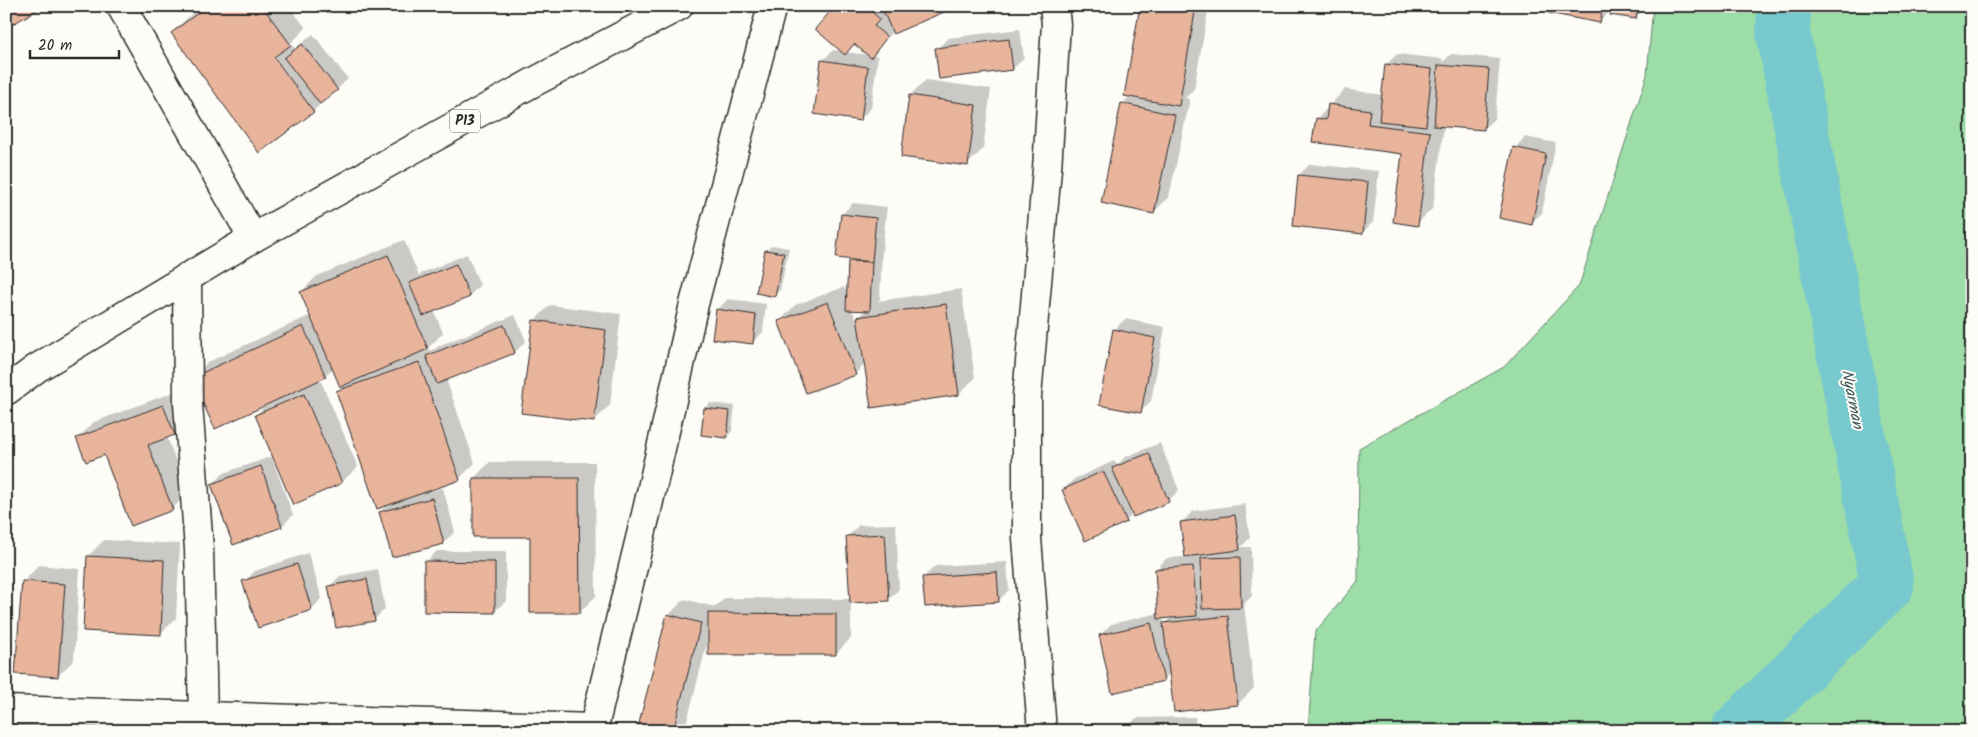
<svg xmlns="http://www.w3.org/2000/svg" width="1978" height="737" font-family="Kalam,sans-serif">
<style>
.green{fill:#9cdda8;stroke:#64846a}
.shadow{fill:#0003;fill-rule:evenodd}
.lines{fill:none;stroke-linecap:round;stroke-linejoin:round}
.river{stroke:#77c9ce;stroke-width:54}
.building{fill:#e9b49c;stroke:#2b2b2b}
.street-casing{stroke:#2b2b2b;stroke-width:31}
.primary-casing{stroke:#2b2b2b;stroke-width:31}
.street{stroke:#fdfcf7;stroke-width:28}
.primary{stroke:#fdfcf7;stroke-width:28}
.labels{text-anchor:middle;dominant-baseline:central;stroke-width:4;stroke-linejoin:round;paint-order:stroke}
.shield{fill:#fdfcf7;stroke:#6a6a68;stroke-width:1}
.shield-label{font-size:14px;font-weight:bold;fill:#2b2b2b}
.water-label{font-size:16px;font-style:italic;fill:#425a5c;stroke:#fdfcf7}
</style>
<rect width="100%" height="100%" fill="#fdfcf7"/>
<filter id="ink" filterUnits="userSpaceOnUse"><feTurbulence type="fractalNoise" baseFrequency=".02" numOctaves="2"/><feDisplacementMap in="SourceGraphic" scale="10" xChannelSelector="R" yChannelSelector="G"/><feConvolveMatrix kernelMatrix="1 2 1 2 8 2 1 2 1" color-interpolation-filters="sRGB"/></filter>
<g filter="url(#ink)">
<!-- green -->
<path class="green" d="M 1653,6 L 1972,6 L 1972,731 L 1308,731 L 1315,632 L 1358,581 L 1359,448 L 1504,367 L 1579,286 L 1647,75 Z"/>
<!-- shadow -->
<g class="shadow">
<path d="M 203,6 L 289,6 L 306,28 L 291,43 L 295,49 L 313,34 L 348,79 L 313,111 L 259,151 L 172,33 L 188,17 Z"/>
<path d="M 836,6 L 953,6 L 893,31 L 871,55 L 878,56 L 871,108 L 860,119 L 822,61 L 833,50 L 842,51 ZM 855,43 L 869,55 L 846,52 Z"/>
<path d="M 1141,6 L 1209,6 L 1194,89 L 1185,98 L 1190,99 L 1169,197 L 1153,213 L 1122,104 L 1130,96 Z"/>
<path d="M 1551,6 L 1647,6 L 1636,17 L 1613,8 L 1599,22 Z"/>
<path d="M 1020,29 L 1024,58 L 1013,69 L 937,49 L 948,38 Z"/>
<path d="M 1397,54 L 1443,59 L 1442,63 L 1451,54 L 1500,59 L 1495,118 L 1484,128 L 1444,125 L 1433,208 L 1417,224 L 1403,153 L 1317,119 L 1345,89 L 1383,95 L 1386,65 Z"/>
<path d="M 926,80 L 991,89 L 983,149 L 967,165 L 910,95 Z"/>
<path d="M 1525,137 L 1556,143 L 1542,213 L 1531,223 L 1515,148 Z"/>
<path d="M 1310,164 L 1379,171 L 1373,222 L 1362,233 L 1299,175 Z"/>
<path d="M 853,203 L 887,207 L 882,250 L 880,299 L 878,301 L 961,289 L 975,378 L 959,394 L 872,407 L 866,363 L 855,374 L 780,321 L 795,305 L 844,287 L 848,296 L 849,262 L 852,259 L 842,214 ZM 852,309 L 867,309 L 859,317 L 859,325 Z"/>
<path d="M 404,240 L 419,276 L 422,273 L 467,254 L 480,285 L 469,296 L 434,310 L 443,333 L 425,351 L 435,349 L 438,346 L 515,315 L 526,341 L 515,352 L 446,379 L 475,463 L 459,479 L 427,490 L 428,492 L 443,488 L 455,532 L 444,542 L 392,556 L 381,512 L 390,502 L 337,392 L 342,387 L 334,368 L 320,379 L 358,467 L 342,482 L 294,503 L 274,457 L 272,458 L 293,515 L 282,526 L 234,543 L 213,484 L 224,473 L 273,456 L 256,415 L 268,403 L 192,378 L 208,362 L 311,315 L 301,292 L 317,276 Z"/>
<path d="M 772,245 L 789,248 L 780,290 L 775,295 L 758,292 L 766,250 Z"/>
<path d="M 728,299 L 766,304 L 763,332 L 752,343 L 717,310 Z"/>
<path d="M 550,305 L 621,314 L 610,405 L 594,421 L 534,321 Z"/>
<path d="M 1125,319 L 1165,327 L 1151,401 L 1140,412 L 1114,330 Z"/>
<path d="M 179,390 L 190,418 L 174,434 L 167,437 L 188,493 L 173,508 L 131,525 L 104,454 L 78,438 L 94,422 Z"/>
<path d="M 710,403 L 735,406 L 732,431 L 727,437 L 705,408 Z"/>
<path d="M 1160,443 L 1179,490 L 1168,501 L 1133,514 L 1126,521 L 1063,490 L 1074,479 L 1114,461 L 1117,465 L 1125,457 Z"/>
<path d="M 490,462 L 595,462 L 596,596 L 580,612 L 531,536 L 474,478 Z"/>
<path d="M 1245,504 L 1250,538 L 1241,547 L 1251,547 L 1252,596 L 1244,604 L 1254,688 L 1238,704 L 1170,673 L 1163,680 L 1100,635 L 1111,624 L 1159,613 L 1156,569 L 1167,558 L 1186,557 L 1182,522 L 1193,511 ZM 1163,617 L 1172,617 L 1164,624 Z"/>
<path d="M 896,524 L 899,589 L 888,600 L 851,602 L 851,638 L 836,654 L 708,640 L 685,729 L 683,731 L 638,731 L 669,615 L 684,599 L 715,607 L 725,598 L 851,599 L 848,536 L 859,525 Z"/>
<path d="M 104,540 L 180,544 L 176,618 L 160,634 L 88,556 Z"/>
<path d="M 437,551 L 506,551 L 506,601 L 495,611 L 426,562 Z"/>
<path d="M 308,553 L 322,598 L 312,609 L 244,582 L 255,571 Z"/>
<path d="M 1007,562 L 1009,590 L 998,601 L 924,577 L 935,566 Z"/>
<path d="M 39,565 L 80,569 L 74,660 L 58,676 L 24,581 Z"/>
<path d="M 378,569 L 385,609 L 374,620 L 329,587 L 340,576 Z"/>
<path d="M 6,713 L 31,713 L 30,731 L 6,731 Z"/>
<path d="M 218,715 L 219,731 L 57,731 L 65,722 Z"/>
<path d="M 1195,717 L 1196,731 L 1125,731 L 1136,718 Z"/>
<path d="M 719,724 L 795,730 L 795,731 L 712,731 Z"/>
</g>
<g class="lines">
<!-- river -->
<path class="river" d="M 1737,731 L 1887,585 L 1783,32 L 1784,6"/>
</g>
<!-- building -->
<g class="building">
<path d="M 6,6 L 44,6 L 6,28 Z"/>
<path d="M 207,6 L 262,6 L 291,45 L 274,57 L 314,112 L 259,153 L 171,33 Z"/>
<path d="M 835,6 L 865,6 L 880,19 L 874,26 L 887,37 L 871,58 L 854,44 L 845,55 L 815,29 Z"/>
<path d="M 881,6 L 952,6 L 953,8 L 893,34 Z"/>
<path d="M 1140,6 L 1196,6 L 1179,106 L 1124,96 Z"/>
<path d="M 1550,6 L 1603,6 L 1600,23 L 1548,13 Z"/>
<path d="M 1612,6 L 1638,6 L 1636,19 L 1610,15 Z"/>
<path d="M 1009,39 L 1013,70 L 939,79 L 935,48 Z"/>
<path d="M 302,44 L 338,90 L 320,104 L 284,58 Z"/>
<path d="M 821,60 L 868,67 L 861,121 L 814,114 Z"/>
<path d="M 1385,64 L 1432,69 L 1426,126 L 1379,121 Z"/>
<path d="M 1438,65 L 1489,69 L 1484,130 L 1434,126 Z"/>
<path d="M 909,95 L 976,105 L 968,166 L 901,157 Z"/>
<path d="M 1121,103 L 1175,115 L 1154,214 L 1101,203 Z"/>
<path d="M 1328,104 L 1370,110 L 1368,124 L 1430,132 L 1418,226 L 1393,222 L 1402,154 L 1312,142 L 1316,118 L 1326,120 Z"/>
<path d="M 1513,147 L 1546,154 L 1532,225 L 1499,218 Z"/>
<path d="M 1298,175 L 1368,182 L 1363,234 L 1293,226 Z"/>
<path d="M 841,214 L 876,218 L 872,262 L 836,258 Z"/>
<path d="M 765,250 L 784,253 L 775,297 L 756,293 Z"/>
<path d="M 388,255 L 428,349 L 340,387 L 300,292 Z"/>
<path d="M 848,261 L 872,262 L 870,311 L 846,310 Z"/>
<path d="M 456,264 L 470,297 L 423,316 L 409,283 Z"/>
<path d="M 828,302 L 856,375 L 806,393 L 778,321 Z"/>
<path d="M 946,304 L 959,395 L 871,408 L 857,317 Z"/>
<path d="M 716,309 L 756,315 L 753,344 L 712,339 Z"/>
<path d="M 533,320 L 606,330 L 594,422 L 521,413 Z"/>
<path d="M 504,325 L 515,353 L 437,384 L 426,356 Z"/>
<path d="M 303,326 L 326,377 L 215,429 L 191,378 Z"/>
<path d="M 1113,329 L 1155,338 L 1141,413 L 1099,405 Z"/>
<path d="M 419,362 L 460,480 L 377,509 L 336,391 Z"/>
<path d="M 304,394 L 342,483 L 293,505 L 255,415 Z"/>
<path d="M 163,405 L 175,435 L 148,445 L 173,510 L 131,526 L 104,455 L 86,462 L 76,438 Z"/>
<path d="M 704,408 L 730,411 L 727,438 L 701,435 Z"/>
<path d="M 1149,453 L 1169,502 L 1133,517 L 1112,468 Z"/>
<path d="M 261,466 L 282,527 L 233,545 L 211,484 Z"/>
<path d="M 1103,471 L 1127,522 L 1085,541 L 1062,490 Z"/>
<path d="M 473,478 L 579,478 L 580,613 L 530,613 L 530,537 L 473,537 Z"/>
<path d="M 432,498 L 444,544 L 392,557 L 379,512 Z"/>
<path d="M 1235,515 L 1240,550 L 1185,557 L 1180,522 Z"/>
<path d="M 885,534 L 889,601 L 850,603 L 846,536 Z"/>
<path d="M 87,556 L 164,560 L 161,635 L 83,631 Z"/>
<path d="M 1240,557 L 1241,608 L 1202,609 L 1201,558 Z"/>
<path d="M 424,561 L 495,562 L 495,613 L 424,612 Z"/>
<path d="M 297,564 L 312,610 L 258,628 L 242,581 Z"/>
<path d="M 1193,566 L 1197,616 L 1158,619 L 1155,569 Z"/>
<path d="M 997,572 L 999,602 L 925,607 L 922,577 Z"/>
<path d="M 367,579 L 375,621 L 336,628 L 328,586 Z"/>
<path d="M 22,581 L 65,584 L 58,677 L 15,674 Z"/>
<path d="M 708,613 L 836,614 L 836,655 L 708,655 Z"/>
<path d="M 667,614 L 701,623 L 673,731 L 637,731 Z"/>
<path d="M 1228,616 L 1238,705 L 1174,712 L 1163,623 Z"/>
<path d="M 1151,623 L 1164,681 L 1112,693 L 1099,635 Z"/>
<rect x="1123" y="728" width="62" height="3"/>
</g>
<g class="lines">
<!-- street casing -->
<g class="street-casing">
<g id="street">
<path d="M 121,6 L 253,238"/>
<path d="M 187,277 L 188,404 L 199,549 L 203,716"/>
<path d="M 6,710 L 594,728"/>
<path d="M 593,731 L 647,510 L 694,304 L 772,6"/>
<path d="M 1042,731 L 1027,538 L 1027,396 L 1047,169 L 1056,24 L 1054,6"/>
</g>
</g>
<!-- primary casing -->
<g class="primary-casing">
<path id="primary" d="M 6,391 L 37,368 L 253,238 L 532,83 L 679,6"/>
</g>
<!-- street -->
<use href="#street" class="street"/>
<!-- primary -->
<use href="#primary" class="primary"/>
</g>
</g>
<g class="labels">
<!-- shield labels -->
<rect class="shield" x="450" y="109.5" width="30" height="23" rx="4"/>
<g class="shield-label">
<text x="465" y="121">P13</text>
</g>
<!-- water labels -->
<g class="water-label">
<text transform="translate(1852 399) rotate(79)">Nyarman</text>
</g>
</g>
<!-- margin -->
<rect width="1978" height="737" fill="none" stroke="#fdfcf7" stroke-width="25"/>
<rect x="12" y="12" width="1953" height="712" fill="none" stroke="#2b2b2b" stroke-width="2" filter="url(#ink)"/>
<!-- scale -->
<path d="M30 50v8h89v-8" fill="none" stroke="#2b2b2b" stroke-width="2.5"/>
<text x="38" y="50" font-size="15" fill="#2b2b2b" stroke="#fdfcf7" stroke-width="4" paint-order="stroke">20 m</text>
</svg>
